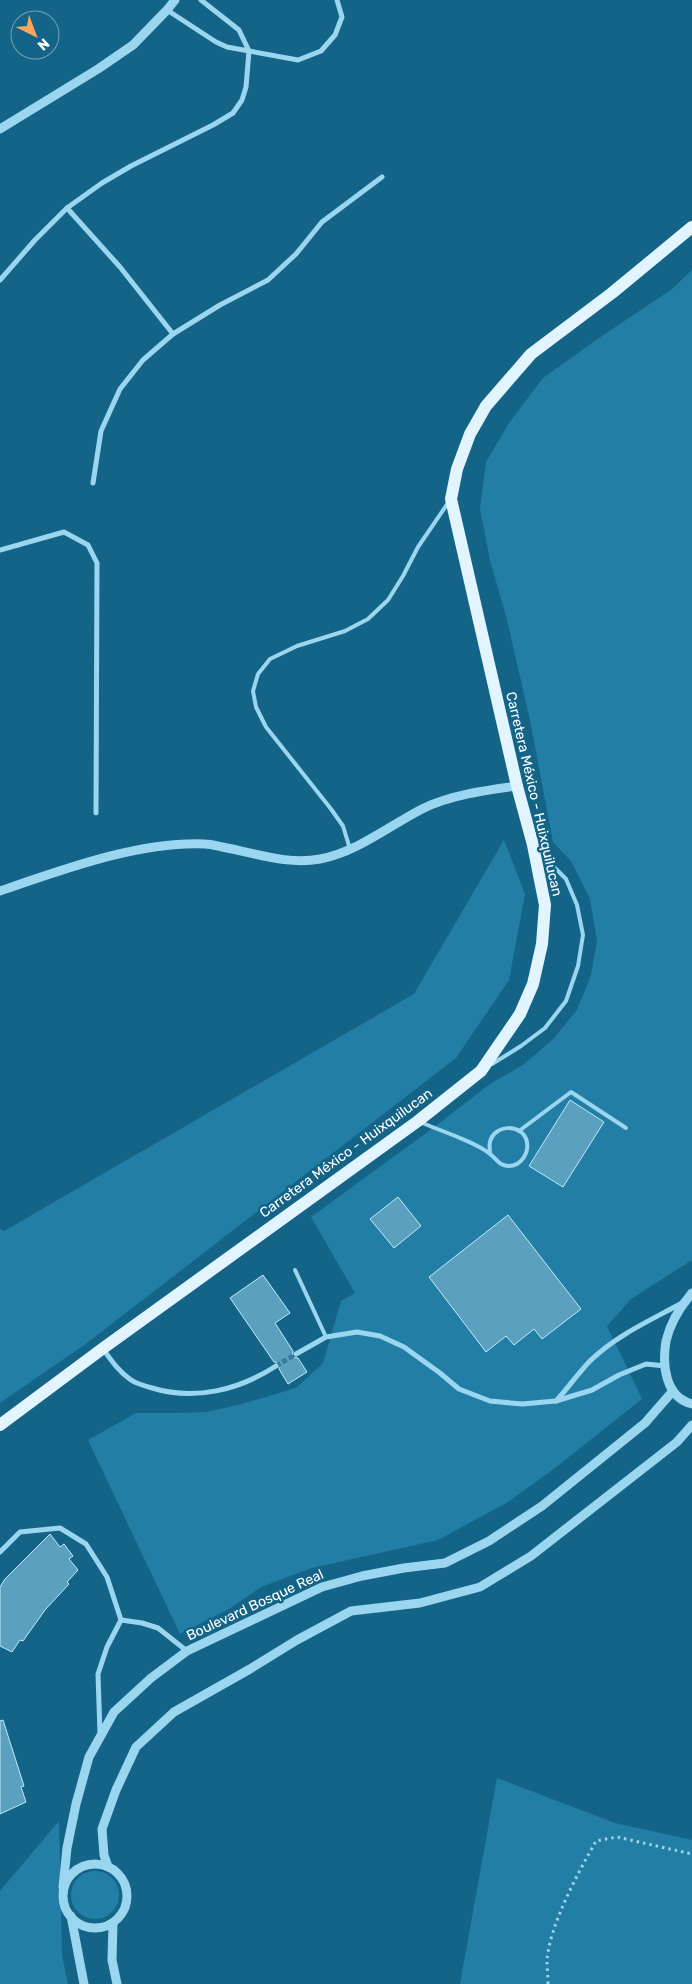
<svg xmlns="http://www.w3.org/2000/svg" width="692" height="1984" font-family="Rubik,sans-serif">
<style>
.green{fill:#237ea6}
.building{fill:#5ba0be;stroke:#c0eafb}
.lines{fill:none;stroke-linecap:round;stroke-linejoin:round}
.minor-tunnel{stroke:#377b9a;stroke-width:5;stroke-dasharray:5 2.5;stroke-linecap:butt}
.path{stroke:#9ad6ef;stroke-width:3;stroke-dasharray:2.5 4;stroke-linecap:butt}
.service{stroke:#9ad6ef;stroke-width:4}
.minor{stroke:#9ad6ef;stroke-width:5}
.tertiary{stroke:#9ad6ef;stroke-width:9}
.primary{stroke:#e2f5ff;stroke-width:12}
.labels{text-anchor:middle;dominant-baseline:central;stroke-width:5;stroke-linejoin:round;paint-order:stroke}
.street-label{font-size:14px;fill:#fff;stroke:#146488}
</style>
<rect width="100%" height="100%" fill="#146488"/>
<!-- green -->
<g class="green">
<path d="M 692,270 L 692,1260 L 631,1299 L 607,1326 L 642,1399 L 555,1468 L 508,1502 L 438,1540 L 312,1568 L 261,1587 L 229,1609 L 180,1634 L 88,1440 L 136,1413 L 182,1413 L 207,1412 L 242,1404 L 296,1388 L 323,1363 L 341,1301 L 355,1293 L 311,1217 L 429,1131 L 490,1084 L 523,1065 L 553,1039 L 577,1010 L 591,975 L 597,941 L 590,899 L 571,861 L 553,842 L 530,720 L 507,620 L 490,560 L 480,509 L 486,462 L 509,423 L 543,378 L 599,338 L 672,289 Z"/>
<path d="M 504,840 L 525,894 L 509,980 L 456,1058 L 87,1343 L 0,1403 L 0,1229 L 4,1231 L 414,994 Z"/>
<path d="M 497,1778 L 615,1823 L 692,1840 L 692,1984 L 460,1984 Z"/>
<path d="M 59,1821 L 62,1955 L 68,1984 L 0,1984 L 0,1891 Z"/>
<circle cx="95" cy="1895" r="24"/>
</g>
<!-- building -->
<g class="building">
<path d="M 570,1100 L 604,1122 L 563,1187 L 529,1166 Z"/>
<path d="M 398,1197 L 421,1226 L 394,1248 L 370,1219 Z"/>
<path d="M 508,1215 L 581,1309 L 542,1339 L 534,1329 L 514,1345 L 506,1336 L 486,1352 L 429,1277 Z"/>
<path d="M 263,1275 L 290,1313 L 275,1323 L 293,1351 L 292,1357 L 298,1358 L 307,1372 L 288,1384 L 279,1369 L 279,1363 L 274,1362 L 230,1298 Z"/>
<path d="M 50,1534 L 60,1547 L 64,1544 L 73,1556 L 69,1559 L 78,1570 L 67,1582 L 69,1584 L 45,1610 L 23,1641 L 20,1640 L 12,1652 L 0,1646 L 0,1587 L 5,1579 Z"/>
<path d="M 3,1720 L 24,1786 L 21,1787 L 26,1802 L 0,1814 L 0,1721 Z"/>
</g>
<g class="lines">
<!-- minor-tunnel -->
<path class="minor-tunnel" d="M 276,1366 L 296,1354"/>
<!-- path -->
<path class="path" d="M 548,1984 C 548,1976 547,1968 547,1961 C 549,1926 579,1871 596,1841 L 617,1837 L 692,1854"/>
<!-- service -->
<g class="service">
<path d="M 350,849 L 343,826 L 331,809 L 266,727 L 256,707 L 253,691 L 258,674 L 270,659 L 297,646 L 345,631 L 368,619 L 388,600 L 403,576 L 418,547 L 448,503"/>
<path d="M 492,1064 L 521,1046 L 545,1028 L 566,1001 L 578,966 L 583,935 L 577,905 L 566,879 L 538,851"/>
<path d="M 420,1122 C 438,1130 476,1142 490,1154 C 497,1159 499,1166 509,1166 C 521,1166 529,1153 527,1142 C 523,1123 494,1124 490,1142 C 489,1145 490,1150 490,1154"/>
<path d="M 519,1131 L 571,1092 L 626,1128"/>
<path d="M 295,1270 L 326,1337"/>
</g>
<!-- minor -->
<g class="minor">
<path d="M 167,10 L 216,42 L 227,47 L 298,60 L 321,51 L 335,35 L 342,17 L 337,0"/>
<path d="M 67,208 L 120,267 L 173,334 L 143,360 L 120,389 L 101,431 L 93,483"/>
<path d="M 0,280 L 35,240 L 67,208 L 102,183 L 131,166 L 213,125 L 233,113 L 242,100 L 246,87 L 249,51 L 239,30 L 201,0"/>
<path d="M 173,334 L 220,305 L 268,280 L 296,254 L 322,222 L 382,177"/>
<path d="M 0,550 L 64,532 L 88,545 L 97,563 L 96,813"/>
<path d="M 103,1349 C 111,1360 119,1372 131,1380 C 137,1384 145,1386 152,1388 C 195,1401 239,1390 276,1366"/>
<path d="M 296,1354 L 326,1337 L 357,1332 L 380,1336 L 404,1347 L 440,1373 L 459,1389 L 490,1401 L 522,1404 L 556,1401 L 592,1390 L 619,1375 L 646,1364 L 665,1366"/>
<path d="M 556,1401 C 568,1388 579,1372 591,1360 C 617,1335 651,1320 682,1303"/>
<path d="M 0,1552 L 20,1532 L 60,1528 L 86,1544 L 107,1577 L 121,1620 L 107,1647 L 98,1674 L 100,1734"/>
<path d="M 121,1620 L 142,1623 L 158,1628 L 187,1651"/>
</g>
<!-- tertiary -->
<g class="tertiary">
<path d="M 0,129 L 98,69 L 133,45 L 167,10 L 175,0"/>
<path d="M 0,891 C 62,870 139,841 205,844 C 212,844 220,847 227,848 C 258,854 289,865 320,859 C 357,852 389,826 422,809 C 449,795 487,790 517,786"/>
<path d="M 692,1293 C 681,1306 670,1324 666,1341 C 662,1365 665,1397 692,1404"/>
<circle cx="95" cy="1896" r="32"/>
<path d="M 108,1867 L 104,1855 L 102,1829 L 116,1790 L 136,1747 L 174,1712 L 250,1669 L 297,1640 L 351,1611 L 420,1603 L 480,1587 L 531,1556 L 677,1442 L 692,1425"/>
<path d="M 63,1887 L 67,1848 L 76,1804 L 89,1757 L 114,1712 L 151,1678 L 187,1651 L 322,1587 L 362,1576 L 404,1568 L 445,1563 L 489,1541 L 542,1506 L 645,1423 L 672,1392"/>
<path d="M 71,1916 L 84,1984"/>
<path d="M 113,1923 L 112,1960 L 117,1984"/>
</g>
<!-- primary -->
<path class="primary" d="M 0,1425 L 102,1349 L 418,1121 L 481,1071 L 520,1014 L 533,984 L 542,944 L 545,905 L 533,845 L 517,786 L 451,499 L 457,469 L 470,434 L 486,406 L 531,354 L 612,293 L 692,227"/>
</g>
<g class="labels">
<!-- street labels -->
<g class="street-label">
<text transform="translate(534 794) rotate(77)">Carretera México - Huixquilucan</text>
<text transform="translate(346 1153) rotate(-36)">Carretera México - Huixquilucan</text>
<text transform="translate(255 1605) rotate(-25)">Boulevard Bosque Real</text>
</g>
</g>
<!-- north arrow -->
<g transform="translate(35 35) rotate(138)"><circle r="24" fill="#146488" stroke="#72a2b8"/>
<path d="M0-4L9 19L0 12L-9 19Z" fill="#ffa458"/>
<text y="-8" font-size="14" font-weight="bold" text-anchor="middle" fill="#ffffff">N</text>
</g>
</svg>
